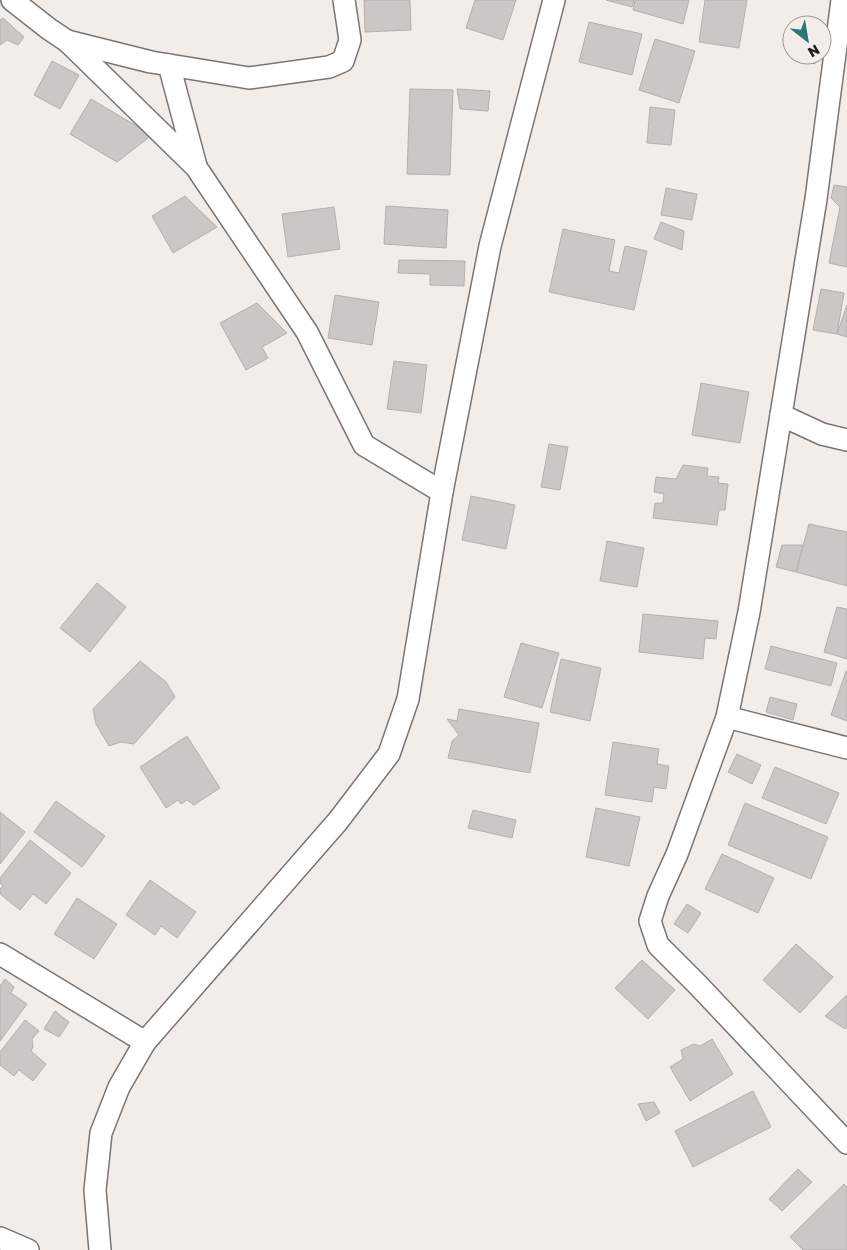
<svg xmlns="http://www.w3.org/2000/svg" width="847" height="1250" font-family="'Golos Text',sans-serif">
<style>
.building{fill:#ccc6c4;stroke:#b5b0ad}
.lines{fill:none;stroke-linecap:round;stroke-linejoin:round}
.minor-casing{stroke:#7a7573;stroke-width:24}
.minor{stroke:#fff;stroke-width:21}
</style>
<rect width="100%" height="100%" fill="#f3edea"/>
<!-- building -->
<g class="building">
<path d="M 364,0 L 410,0 L 411,30 L 365,32 Z"/>
<path d="M 475,0 L 516,0 L 503,40 L 466,28 Z"/>
<path d="M 606,0 L 634,0 L 632,7 Z"/>
<path d="M 635,0 L 689,0 L 683,24 L 633,10 Z"/>
<path d="M 705,0 L 747,0 L 739,48 L 699,42 Z"/>
<path d="M 3,18 L 24,37 L 18,45 L 7,40 L 0,45 L 0,20 Z"/>
<path d="M 589,22 L 642,34 L 632,75 L 579,62 Z"/>
<path d="M 655,39 L 695,51 L 679,103 L 639,90 Z"/>
<path d="M 794,55 L 817,55 L 815,64 L 793,59 Z"/>
<path d="M 52,61 L 79,75 L 60,109 L 34,95 Z"/>
<path d="M 410,89 L 453,90 L 450,175 L 407,174 Z"/>
<path d="M 457,89 L 490,91 L 488,111 L 460,109 Z"/>
<path d="M 91,99 L 152,135 L 117,162 L 70,134 Z"/>
<path d="M 650,107 L 675,110 L 671,145 L 647,143 Z"/>
<path d="M 834,185 L 847,187 L 847,267 L 829,263 L 840,207 L 831,198 Z"/>
<path d="M 666,188 L 697,194 L 692,220 L 661,215 Z"/>
<path d="M 185,196 L 217,227 L 173,253 L 152,216 Z"/>
<path d="M 386,206 L 448,210 L 446,248 L 384,244 Z"/>
<path d="M 334,207 L 340,249 L 288,257 L 282,214 Z"/>
<path d="M 661,222 L 684,231 L 682,250 L 654,239 Z"/>
<path d="M 563,229 L 615,240 L 609,271 L 619,273 L 625,246 L 647,251 L 634,310 L 549,292 Z"/>
<path d="M 399,260 L 465,261 L 464,286 L 430,285 L 430,274 L 398,273 Z"/>
<path d="M 821,289 L 844,293 L 837,334 L 813,330 Z"/>
<path d="M 335,295 L 379,302 L 372,345 L 328,338 Z"/>
<path d="M 257,303 L 287,333 L 262,347 L 268,358 L 246,370 L 220,323 Z"/>
<path d="M 847,305 L 847,337 L 837,334 Z"/>
<path d="M 394,361 L 427,365 L 421,413 L 387,409 Z"/>
<path d="M 701,383 L 749,392 L 740,443 L 692,435 Z"/>
<path d="M 549,444 L 568,447 L 560,490 L 541,487 Z"/>
<path d="M 683,465 L 708,468 L 707,476 L 719,477 L 718,483 L 728,484 L 725,510 L 719,510 L 717,525 L 653,518 L 655,503 L 663,503 L 664,494 L 654,492 L 656,477 L 676,479 Z"/>
<path d="M 471,496 L 515,505 L 506,549 L 462,540 Z"/>
<path d="M 809,524 L 847,532 L 847,586 L 796,572 Z"/>
<path d="M 607,541 L 644,548 L 637,587 L 600,581 Z"/>
<path d="M 782,545 L 803,545 L 796,572 L 776,567 Z"/>
<path d="M 97,583 L 126,607 L 90,652 L 60,628 Z"/>
<path d="M 837,607 L 847,609 L 847,659 L 824,652 Z"/>
<path d="M 643,614 L 718,621 L 716,639 L 705,638 L 703,659 L 639,652 Z"/>
<path d="M 521,643 L 559,653 L 542,708 L 504,697 Z"/>
<path d="M 771,646 L 837,663 L 831,686 L 765,669 Z"/>
<path d="M 561,659 L 601,668 L 590,721 L 550,712 Z"/>
<path d="M 140,661 L 166,682 L 175,697 L 134,744 L 121,742 L 109,746 L 96,724 L 93,709 Z"/>
<path d="M 846,671 L 847,671 L 847,721 L 831,715 Z"/>
<path d="M 770,697 L 797,704 L 793,720 L 766,712 Z"/>
<path d="M 459,709 L 539,723 L 530,773 L 448,758 L 452,741 L 459,735 L 447,719 L 457,721 Z"/>
<path d="M 187,736 L 220,788 L 194,805 L 187,800 L 181,804 L 178,800 L 166,808 L 140,767 Z"/>
<path d="M 613,742 L 659,749 L 657,764 L 669,766 L 666,789 L 654,787 L 652,802 L 605,795 Z"/>
<path d="M 737,754 L 761,765 L 752,784 L 728,772 Z"/>
<path d="M 775,767 L 839,793 L 826,824 L 762,798 Z"/>
<path d="M 56,801 L 105,836 L 82,867 L 34,832 Z"/>
<path d="M 745,803 L 828,837 L 811,879 L 728,845 Z"/>
<path d="M 596,808 L 640,817 L 629,866 L 586,857 Z"/>
<path d="M 473,810 L 516,820 L 512,838 L 468,828 Z"/>
<path d="M 0,812 L 25,832 L 0,864 Z"/>
<path d="M 30,840 L 71,873 L 46,904 L 33,894 L 20,910 L 0,894 L 0,889 L 3,886 L 0,883 L 0,878 Z"/>
<path d="M 722,854 L 774,878 L 758,913 L 705,889 Z"/>
<path d="M 150,880 L 196,912 L 177,938 L 161,926 L 155,935 L 126,915 Z"/>
<path d="M 77,898 L 117,924 L 94,959 L 54,934 Z"/>
<path d="M 687,904 L 701,913 L 688,933 L 674,924 Z"/>
<path d="M 796,944 L 833,977 L 800,1013 L 763,980 Z"/>
<path d="M 642,960 L 675,990 L 648,1019 L 615,988 Z"/>
<path d="M 5,979 L 14,987 L 11,993 L 27,1004 L 0,1041 L 0,986 Z"/>
<path d="M 847,995 L 847,1027 L 845,1029 L 825,1016 Z"/>
<path d="M 55,1011 L 69,1022 L 59,1037 L 44,1029 Z"/>
<path d="M 25,1020 L 39,1031 L 32,1039 L 33,1047 L 31,1051 L 46,1064 L 33,1081 L 19,1070 L 14,1076 L 0,1065 L 0,1052 Z"/>
<path d="M 712,1039 L 733,1074 L 690,1101 L 670,1067 L 683,1059 L 681,1050 L 694,1044 L 700,1046 Z"/>
<path d="M 753,1091 L 771,1127 L 693,1167 L 675,1131 Z"/>
<path d="M 654,1102 L 660,1113 L 646,1121 L 638,1104 Z"/>
<path d="M 798,1169 L 812,1182 L 782,1211 L 769,1199 Z"/>
<path d="M 844,1184 L 847,1188 L 847,1250 L 803,1250 L 790,1237 Z"/>
</g>
<g class="lines">
<!-- minor casing -->
<g class="minor-casing">
<g id="minor">
<path d="M 12,0 L 49,29 L 67,41 L 196,167 L 307,332 L 364,445 L 442,492"/>
<path d="M 842,0 L 816,199 L 749,612 L 727,717 L 677,854 L 658,896 L 650,921 L 658,945 L 698,985 L 847,1143"/>
<path d="M 67,41 L 151,62 L 249,78 L 329,67 L 343,61 L 350,40 L 344,0"/>
<path d="M 169,65 L 196,166"/>
<path d="M 781,415 L 822,434 L 847,440"/>
<path d="M 727,717 L 847,748"/>
<path d="M 0,954 L 145,1042"/>
<path d="M 0,1238 L 28,1250"/>
<path d="M 100,1250 L 95,1190 L 101,1133 L 119,1087 L 145,1042 L 338,821 L 389,754 L 408,699 L 442,492 L 490,246 L 554,0"/>
</g>
</g>
<!-- minor -->
<use href="#minor" class="minor"/>
</g>
<!-- north arrow -->
<g transform="translate(807 40) rotate(149)"><circle r="24" fill="#f3edea" stroke="#9e9a98"/>
<path d="M0-4L9 19L0 12L-9 19Z" fill="#2c767b"/>
<text y="-8" font-size="14" font-weight="bold" text-anchor="middle" fill="#1f1d1c">N</text>
</g>
</svg>
